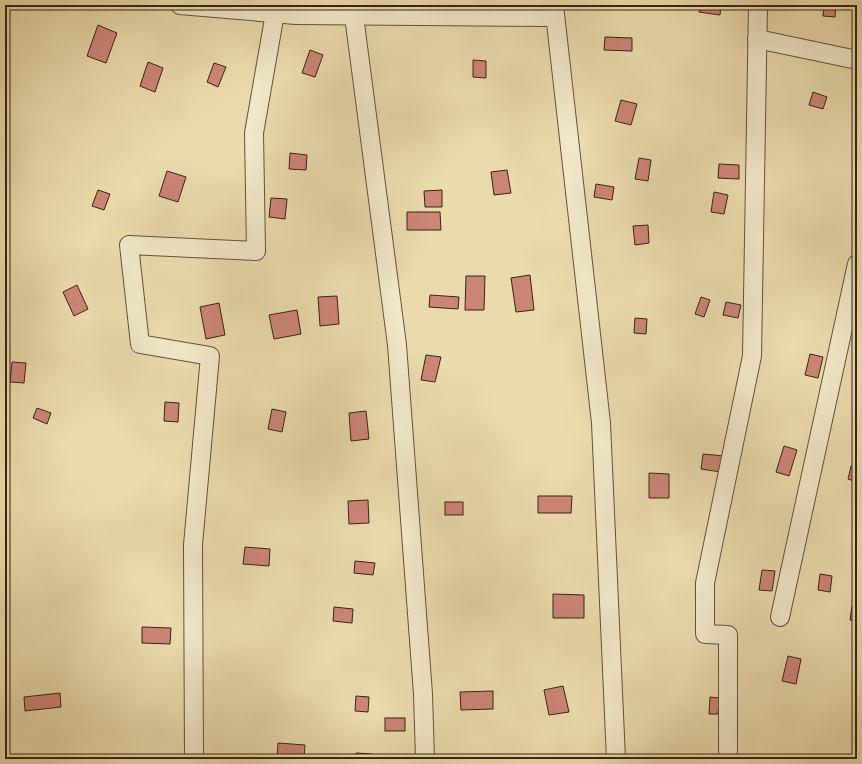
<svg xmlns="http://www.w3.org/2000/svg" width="862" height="764" font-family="'IM FELL French Canon',serif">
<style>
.building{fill:#cc8675;stroke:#382413}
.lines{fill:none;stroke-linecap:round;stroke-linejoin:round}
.street-casing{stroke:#645239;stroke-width:20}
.street{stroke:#f1e8c9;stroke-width:18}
</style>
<rect width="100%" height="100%" fill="#eadbac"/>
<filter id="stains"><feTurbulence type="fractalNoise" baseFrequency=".005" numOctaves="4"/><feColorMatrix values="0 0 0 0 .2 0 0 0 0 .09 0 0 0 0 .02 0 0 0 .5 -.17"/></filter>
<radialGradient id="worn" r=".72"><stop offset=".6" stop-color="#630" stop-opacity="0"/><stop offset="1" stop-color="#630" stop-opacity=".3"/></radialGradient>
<!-- building -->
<g class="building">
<path d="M 700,5 L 721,5 L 720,15 L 699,12 Z"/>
<path d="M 824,5 L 836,5 L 835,17 L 823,16 Z"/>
<path d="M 98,25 L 117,33 L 106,63 L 87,56 Z"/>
<path d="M 605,37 L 632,38 L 632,51 L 604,50 Z"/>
<path d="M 310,50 L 323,55 L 315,77 L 302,73 Z"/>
<path d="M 473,60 L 486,61 L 486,78 L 473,77 Z"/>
<path d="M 148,62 L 163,68 L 155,92 L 140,86 Z"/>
<path d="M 214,63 L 226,67 L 218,87 L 207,82 Z"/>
<path d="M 813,92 L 827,97 L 823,109 L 809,105 Z"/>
<path d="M 621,100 L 637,104 L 631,125 L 615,121 Z"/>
<path d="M 290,153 L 307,155 L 306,170 L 289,169 Z"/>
<path d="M 639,158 L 651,160 L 648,181 L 635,179 Z"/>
<path d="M 719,164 L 739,165 L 739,179 L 718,178 Z"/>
<path d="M 507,170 L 511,193 L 494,195 L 491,172 Z"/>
<path d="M 167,171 L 186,177 L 178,202 L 159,196 Z"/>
<path d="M 596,184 L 614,187 L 612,200 L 594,197 Z"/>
<path d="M 98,190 L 110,194 L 104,210 L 92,206 Z"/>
<path d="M 442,190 L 442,207 L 425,207 L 424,191 Z"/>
<path d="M 714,192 L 728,195 L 724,214 L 711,212 Z"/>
<path d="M 271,198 L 287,199 L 285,219 L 269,217 Z"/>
<path d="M 407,212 L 440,212 L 441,230 L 407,230 Z"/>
<path d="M 648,225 L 649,243 L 635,245 L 633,226 Z"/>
<path d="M 530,275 L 534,310 L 516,312 L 511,278 Z"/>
<path d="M 466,276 L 485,276 L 484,310 L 465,310 Z"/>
<path d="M 77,285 L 88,309 L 74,316 L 63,292 Z"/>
<path d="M 430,295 L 459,297 L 458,309 L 429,307 Z"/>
<path d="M 337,296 L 339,324 L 320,326 L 318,297 Z"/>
<path d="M 701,297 L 710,300 L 704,317 L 695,314 Z"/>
<path d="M 726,302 L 741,305 L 738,318 L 723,315 Z"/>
<path d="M 219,303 L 225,335 L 206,339 L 200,307 Z"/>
<path d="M 297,310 L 301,334 L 274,339 L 269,315 Z"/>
<path d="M 635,318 L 647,319 L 646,334 L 634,333 Z"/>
<path d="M 810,354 L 823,357 L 818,378 L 805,375 Z"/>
<path d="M 426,355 L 441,357 L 435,382 L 421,380 Z"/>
<path d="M 12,362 L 26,363 L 24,383 L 10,382 Z"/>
<path d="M 165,402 L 179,403 L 178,422 L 164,421 Z"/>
<path d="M 37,408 L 51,413 L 47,424 L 33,418 Z"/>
<path d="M 272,409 L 286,412 L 282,432 L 268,429 Z"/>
<path d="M 366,411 L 369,439 L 351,441 L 349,413 Z"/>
<path d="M 784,446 L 797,450 L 789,476 L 776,472 Z"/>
<path d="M 703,454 L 724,456 L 721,472 L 701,469 Z"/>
<path d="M 851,466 L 857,468 L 857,482 L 848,479 Z"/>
<path d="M 649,473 L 669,474 L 669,498 L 649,498 Z"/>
<path d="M 538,496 L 572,496 L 571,513 L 538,513 Z"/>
<path d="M 368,500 L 369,523 L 349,524 L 348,501 Z"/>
<rect x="445" y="502" width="18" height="13"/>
<path d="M 245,547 L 270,549 L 269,566 L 243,564 Z"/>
<path d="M 355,561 L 375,563 L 373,575 L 354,573 Z"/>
<path d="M 762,570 L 775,571 L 772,591 L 759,590 Z"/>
<path d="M 820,574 L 832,576 L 830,592 L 818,590 Z"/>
<path d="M 553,594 L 584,595 L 584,618 L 553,618 Z"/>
<path d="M 852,606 L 857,606 L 857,621 L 850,620 Z"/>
<path d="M 334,607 L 353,609 L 352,623 L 333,621 Z"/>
<path d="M 142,627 L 171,628 L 170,644 L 142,643 Z"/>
<path d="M 788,656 L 801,659 L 796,684 L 782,681 Z"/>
<path d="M 563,686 L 569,712 L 549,715 L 544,690 Z"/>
<path d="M 493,691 L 493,709 L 461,710 L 460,692 Z"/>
<path d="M 60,693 L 61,707 L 25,711 L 24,697 Z"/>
<path d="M 356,696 L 369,697 L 368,712 L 355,711 Z"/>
<path d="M 710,697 L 719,698 L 718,714 L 709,714 Z"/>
<rect x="385" y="718" width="20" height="13"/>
<path d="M 278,743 L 305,745 L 304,759 L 277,759 Z"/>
<path d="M 356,753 L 372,754 L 372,759 L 356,759 Z"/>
</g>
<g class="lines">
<!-- street casing -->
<g class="street-casing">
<g id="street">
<path d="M 180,5 L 296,15 L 555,17"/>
<path d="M 554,5 L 601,423 L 616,759"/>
<path d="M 354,16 L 397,345 L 423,694 L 425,759"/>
<path d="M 757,39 L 857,60"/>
<path d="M 780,617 L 857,264"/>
<path d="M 728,751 L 728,635 L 705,634 L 705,583 L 752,356 L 758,5"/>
<path d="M 194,759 L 193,545 L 210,356 L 140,344 L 129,245 L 256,251 L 254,133 L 275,13"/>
</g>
</g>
<!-- street -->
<use href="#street" class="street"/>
</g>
<!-- margin -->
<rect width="862" height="764" fill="none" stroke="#eadbac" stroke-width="20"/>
<rect x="6" y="6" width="850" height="752" fill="none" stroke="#382413" stroke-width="2"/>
<rect x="10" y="10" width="842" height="744" fill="none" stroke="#382413"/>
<rect width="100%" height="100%" filter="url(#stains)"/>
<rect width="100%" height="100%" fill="url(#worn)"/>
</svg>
